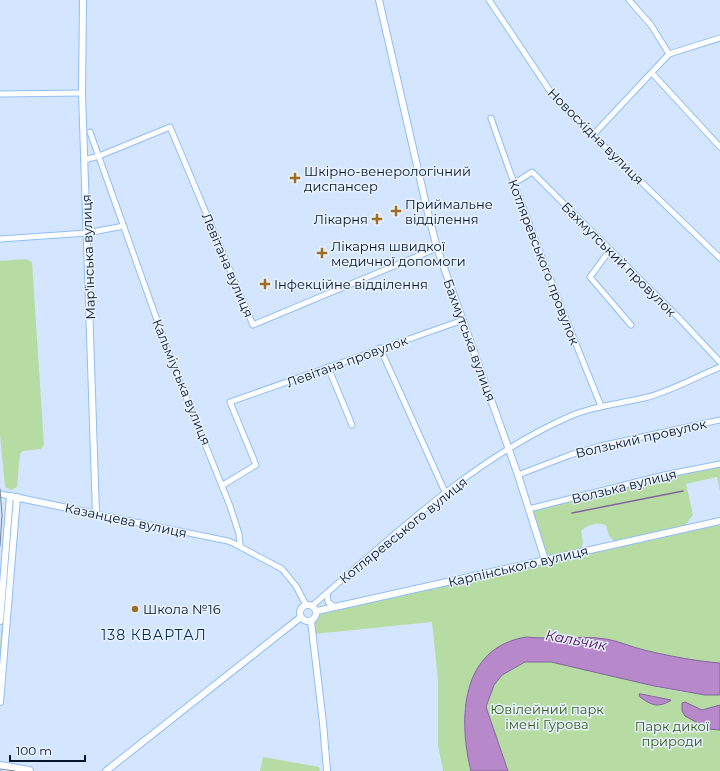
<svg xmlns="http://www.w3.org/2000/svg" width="720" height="771" font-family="Montserrat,sans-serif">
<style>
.green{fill:#b6dca4}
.water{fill:#b788ca;stroke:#82669a}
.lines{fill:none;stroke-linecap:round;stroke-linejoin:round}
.stream{stroke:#82669a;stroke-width:1.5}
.minor-casing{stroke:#90bdf9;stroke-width:7}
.tertiary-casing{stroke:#90bdf9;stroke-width:8}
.primary-casing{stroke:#90bdf9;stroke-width:10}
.minor{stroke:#fff;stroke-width:5}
.tertiary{stroke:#fff;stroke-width:6}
.primary{stroke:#fff;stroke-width:8}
.tram{stroke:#74859d;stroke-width:1}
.poi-dot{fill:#9c6e1f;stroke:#e9f2ff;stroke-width:1.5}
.labels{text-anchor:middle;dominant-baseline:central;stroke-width:3;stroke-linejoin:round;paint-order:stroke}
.street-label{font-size:13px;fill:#05152a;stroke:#e9f2ff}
.poi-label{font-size:13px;fill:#05152a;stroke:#e9f2ff;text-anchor:start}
.park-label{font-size:13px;fill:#315c16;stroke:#e9f2ff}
.neighbourhood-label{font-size:14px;letter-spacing:1px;fill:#00295a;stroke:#e9f2ff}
.water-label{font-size:14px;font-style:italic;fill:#440257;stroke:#e9f2ff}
</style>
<rect width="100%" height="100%" fill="#d4e6ff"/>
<!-- green -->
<g class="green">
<path d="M 26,259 L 32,262 L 44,445 L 41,449 L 23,451 L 20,454 L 17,487 L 11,490 L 5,487 L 0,435 L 0,261 Z"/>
<path d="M 720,464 L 720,491 L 717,477 L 686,484 L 693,515 L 684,527 L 615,542 L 609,536 L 606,525 C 598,522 588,524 581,531 L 583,542 L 581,550 L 547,558 L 532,508 Z"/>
<path d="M 11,513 L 14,514 L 0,676 L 0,648 Z"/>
<path d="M 720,523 L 720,663 C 695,661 669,656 645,651 C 632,648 620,642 607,639 C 589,636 571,638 552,639 C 538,639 524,636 510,641 C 505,643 500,647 495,651 C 457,677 461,731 471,771 L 443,771 L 438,745 L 438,680 L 432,622 L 314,634 L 313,624 L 318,619 L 320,613 Z"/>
<path d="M 525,662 C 534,662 544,661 553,662 C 607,672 664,695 720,695 L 720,771 L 508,771 L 486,708 L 494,685 L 502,675 Z"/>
<path d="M 263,757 L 319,767 L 320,771 L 260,771 Z"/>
</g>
<!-- water -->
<g class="water">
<path d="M 526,637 C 553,640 579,635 606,639 C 619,641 631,647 644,650 C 669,656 695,661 720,663 L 720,695 L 705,695 L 654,686 L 551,662 L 525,662 L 502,675 L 494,685 L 486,707 L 508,771 L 471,771 C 458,719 460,648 526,637 Z"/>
<path d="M 639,694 L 641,694 L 671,700 L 670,701 C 657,708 651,705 640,697 Z"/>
<path d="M 685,702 L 702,710 L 720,705 L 720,730 L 709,729 L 685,716 L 682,711 L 682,703 Z"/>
</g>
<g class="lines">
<!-- stream -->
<path class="stream" d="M 572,513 L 683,491"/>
<!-- minor casing -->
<g class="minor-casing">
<g id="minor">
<path d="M 489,0 L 544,82 L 552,94 L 573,116 L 720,258"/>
<path d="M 629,0 L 651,25 L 669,54"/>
<path d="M 652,73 L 720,147"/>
<path d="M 0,94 L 82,93"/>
<path d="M 491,118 C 524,215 562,310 601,406"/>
<path d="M 90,132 L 172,362 L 230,506 L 239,534 L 240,546"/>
<path d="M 593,135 L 669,54 L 720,38"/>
<path d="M 84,160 L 99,156 L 170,127 L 253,325 L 437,248"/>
<path d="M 513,184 L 532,172 L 678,317 L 720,362"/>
<path d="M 0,239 L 87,233 L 124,226"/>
<path d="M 610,250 L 590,277 L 631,325"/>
<path d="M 380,348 L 445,492"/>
<path d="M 328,367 L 352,425"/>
<path d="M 518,475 L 570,455 L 600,446 L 720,420"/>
<path d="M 223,485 L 256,465 L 230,402 L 463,320"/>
<path d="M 0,494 L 10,496"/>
<path d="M 529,509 L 664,475 L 720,464"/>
<path d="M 96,514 L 228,541 L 235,544 L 282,569 L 296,586 L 306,605"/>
<path d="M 327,593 L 328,602 L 335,607"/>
<path d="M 312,606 C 392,537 469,462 566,418 C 592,406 620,404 648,397 C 673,390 696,377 720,367"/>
</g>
</g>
<!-- tertiary casing -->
<g class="tertiary-casing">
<g id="tertiary">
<path d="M 379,0 L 427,209 L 437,248 L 518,475 L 545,560"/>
<circle cx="308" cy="613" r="8"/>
<path d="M 317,611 L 720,521"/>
<path d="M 0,621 L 10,496 L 96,514 L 82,93 L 83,0"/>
<path d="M 311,621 L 323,723 L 327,771"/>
<path d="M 0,702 L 17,497"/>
<path d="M 106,771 L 301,617"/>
</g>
</g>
<!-- primary casing -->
<g class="primary-casing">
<path id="primary" d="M 0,766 L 29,771"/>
</g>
<!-- minor -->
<use href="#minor" class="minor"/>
<!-- tertiary -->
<use href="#tertiary" class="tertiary"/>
<!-- primary -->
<use href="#primary" class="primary"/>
<!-- tram -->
<g class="tram">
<path d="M 0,489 L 2,515 L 0,546"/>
<path d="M 0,769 L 15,771"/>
</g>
</g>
<!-- markers -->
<g class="poi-dot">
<path d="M293 172h4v4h4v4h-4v4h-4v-4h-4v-4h4z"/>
<path d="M394 205h4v4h4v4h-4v4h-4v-4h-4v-4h4z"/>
<path d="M375 213h4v4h4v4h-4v4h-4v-4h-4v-4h4z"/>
<path d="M320 247h4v4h4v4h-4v4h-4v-4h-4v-4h4z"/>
<path d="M263 278h4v4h4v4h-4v4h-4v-4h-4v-4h4z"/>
<circle cx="135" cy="609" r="4"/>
</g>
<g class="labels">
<!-- street labels -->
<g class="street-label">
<text transform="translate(596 136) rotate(45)">Новосхідна вулиця</text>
<text transform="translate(88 257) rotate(-92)">Мар'їнська вулиця</text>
<text transform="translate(619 259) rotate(45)">Бахмутський провулок</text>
<text transform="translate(544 262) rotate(69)">Котляревського провулок</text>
<text transform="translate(228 265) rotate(67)">Левітана вулиця</text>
<text transform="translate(470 340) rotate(70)">Бахмутська вулиця</text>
<text transform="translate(347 361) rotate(-20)">Левітана провулок</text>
<text transform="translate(182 382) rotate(68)">Кальміуська вулиця</text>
<text transform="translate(641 438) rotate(-13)">Волзький провулок</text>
<text transform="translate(624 486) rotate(-14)">Волзька вулиця</text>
<text transform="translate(126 520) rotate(12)">Казанцева вулиця</text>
<text transform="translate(403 530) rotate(-39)">Котляревського вулиця</text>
<text transform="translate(518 566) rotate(-13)">Карпінського вулиця</text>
</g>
<!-- poi labels -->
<g class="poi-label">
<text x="304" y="171">Шкірно-венерологічний<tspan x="304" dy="15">диспансер</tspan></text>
<text x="405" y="204">Приймальне<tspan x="405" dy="15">відділення</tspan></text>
<text x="368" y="219" text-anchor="end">Лікарня</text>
<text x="331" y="246">Лікарня швидкої<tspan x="331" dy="15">медичної допомоги</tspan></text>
<text x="274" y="284">Інфекційне відділення</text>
<text x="143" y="609">Школа №16</text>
</g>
<!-- park labels -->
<g class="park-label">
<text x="547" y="709">Ювілейний парк<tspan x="547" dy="15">імені Гурова</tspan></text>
<text x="672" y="726">Парк дикої<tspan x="672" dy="15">природи</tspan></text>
</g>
<!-- neighbourhood labels -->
<g class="neighbourhood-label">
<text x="154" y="635">138 КВАРТАЛ</text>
</g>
<!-- water labels -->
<g class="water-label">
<text transform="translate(576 640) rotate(10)">Кальчик</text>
</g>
</g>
<!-- scale -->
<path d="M10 755v6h75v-6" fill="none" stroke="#05152a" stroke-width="2"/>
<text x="16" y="755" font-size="12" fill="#05152a" stroke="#e9f2ff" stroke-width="3" paint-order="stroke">100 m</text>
</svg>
